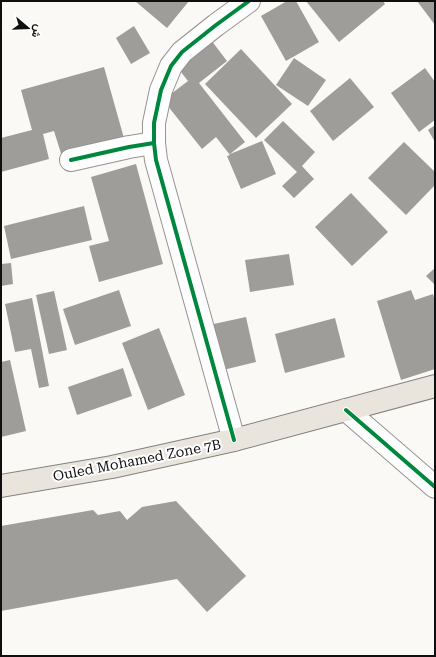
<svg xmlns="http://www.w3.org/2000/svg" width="436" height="657" font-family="'Roboto Serif',Vazirmatn,serif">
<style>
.building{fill:#9f9d9a}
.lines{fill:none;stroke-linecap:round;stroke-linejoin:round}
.minor-casing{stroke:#959493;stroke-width:24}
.major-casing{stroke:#838280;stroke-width:24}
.minor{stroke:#fefefe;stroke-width:22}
.major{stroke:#eae5dc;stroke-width:22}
.cycleway-casing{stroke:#fff;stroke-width:6}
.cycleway{stroke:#00873e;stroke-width:4}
.labels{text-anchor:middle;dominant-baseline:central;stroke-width:4;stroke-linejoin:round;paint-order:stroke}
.street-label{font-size:14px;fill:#0f0f0f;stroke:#fff}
</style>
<rect width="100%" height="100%" fill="#fbf9f5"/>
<!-- building -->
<g class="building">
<path d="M 135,1 L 189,1 L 167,28 Z"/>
<path d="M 287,1 L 296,1 L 319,42 L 286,61 L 261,16 Z"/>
<path d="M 306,1 L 383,1 L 385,4 L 339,42 Z"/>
<path d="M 417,1 L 435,1 L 435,25 Z"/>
<path d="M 134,26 L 150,53 L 131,64 L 116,38 Z"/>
<path d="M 211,40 L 227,61 L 199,83 L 245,142 L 230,154 L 262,141 L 276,174 L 241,189 L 227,156 L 230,155 L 216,137 L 202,149 L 163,100 L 188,81 L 177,67 Z"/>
<path d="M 241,49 L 292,104 L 256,138 L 205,84 Z"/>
<path d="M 294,58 L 326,80 L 308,106 L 276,85 Z"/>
<path d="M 104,67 L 127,149 L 65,166 L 54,131 L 43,134 L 49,159 L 1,172 L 1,138 L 32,130 L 21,90 Z"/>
<path d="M 425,68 L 435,82 L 435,120 L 419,132 L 391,93 Z"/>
<path d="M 350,78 L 374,107 L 333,141 L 310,111 Z"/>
<path d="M 283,121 L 315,152 L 302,166 L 314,179 L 294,198 L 282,186 L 297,172 L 264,140 Z"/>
<path d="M 435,125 L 435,142 L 428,130 Z"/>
<path d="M 404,142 L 435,172 L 435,185 L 406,215 L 368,178 Z"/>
<path d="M 136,164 L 163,264 L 99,282 L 89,246 L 109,241 L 91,177 Z"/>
<path d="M 351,193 L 388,232 L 352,266 L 315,227 Z"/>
<path d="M 84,206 L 92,240 L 11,259 L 4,226 Z"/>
<path d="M 289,254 L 294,285 L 250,292 L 245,260 Z"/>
<path d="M 11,263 L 13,284 L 1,286 L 1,264 Z"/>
<path d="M 435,268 L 435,285 L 426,276 Z"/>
<path d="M 119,290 L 131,326 L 75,345 L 63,309 Z"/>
<path d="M 411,290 L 415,300 L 433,294 L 435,301 L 435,369 L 401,380 L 377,301 Z"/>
<path d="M 54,291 L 67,350 L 49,354 L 36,295 Z"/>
<path d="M 32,298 L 49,386 L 39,388 L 31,349 L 15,352 L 5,304 Z"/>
<path d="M 246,317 L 256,362 L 219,371 L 209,325 Z"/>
<path d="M 335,318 L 345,357 L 285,373 L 275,334 Z"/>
<path d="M 159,328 L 185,395 L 148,410 L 122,343 Z"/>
<path d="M 10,360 L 26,431 L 1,437 L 1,362 Z"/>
<path d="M 123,368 L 132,396 L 77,415 L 68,387 Z"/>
<path d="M 176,501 L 246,576 L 207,612 L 177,579 L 1,611 L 1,526 L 93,510 L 98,515 L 120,511 L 127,520 L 142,507 Z"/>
</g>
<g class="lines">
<!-- minor casing -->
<g class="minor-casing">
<g id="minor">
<path d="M 154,143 L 154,123 L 161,90 L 171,66 L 182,52 L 216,25 L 249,1"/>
<path d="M 71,160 L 129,147 L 154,143 L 156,160 L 234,440"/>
<path d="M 346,410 L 435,487"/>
</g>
</g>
<!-- major casing -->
<g class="major-casing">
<path id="major" d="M 1,486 L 112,467 L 234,440 L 435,386"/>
</g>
<!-- minor -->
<use href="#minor" class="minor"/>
<!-- major -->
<use href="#major" class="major"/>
<!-- cycleway casing -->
<g class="cycleway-casing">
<g id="cycleway">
<path d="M 154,143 L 154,123 L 161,90 L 171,66 L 182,52 L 216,25 L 249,1"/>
<path d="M 71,160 L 129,147 L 154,143 L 156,160 L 234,440"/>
<path d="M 346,410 L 435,487"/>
</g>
</g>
<!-- cycleway -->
<use href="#cycleway" class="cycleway"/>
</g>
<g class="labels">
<!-- street labels -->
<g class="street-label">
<text transform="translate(137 460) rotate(-11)">Ouled Mohamed Zone 7B</text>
</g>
</g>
<!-- border -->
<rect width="436" height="657" fill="none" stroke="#0f0f0f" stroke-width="4"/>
<!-- north arrow -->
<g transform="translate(28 28) rotate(109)" stroke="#ffffff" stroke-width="3" paint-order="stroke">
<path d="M0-3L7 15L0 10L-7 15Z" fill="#0f0f0f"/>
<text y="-6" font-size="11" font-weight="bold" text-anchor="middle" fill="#0f0f0f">ش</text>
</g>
</svg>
